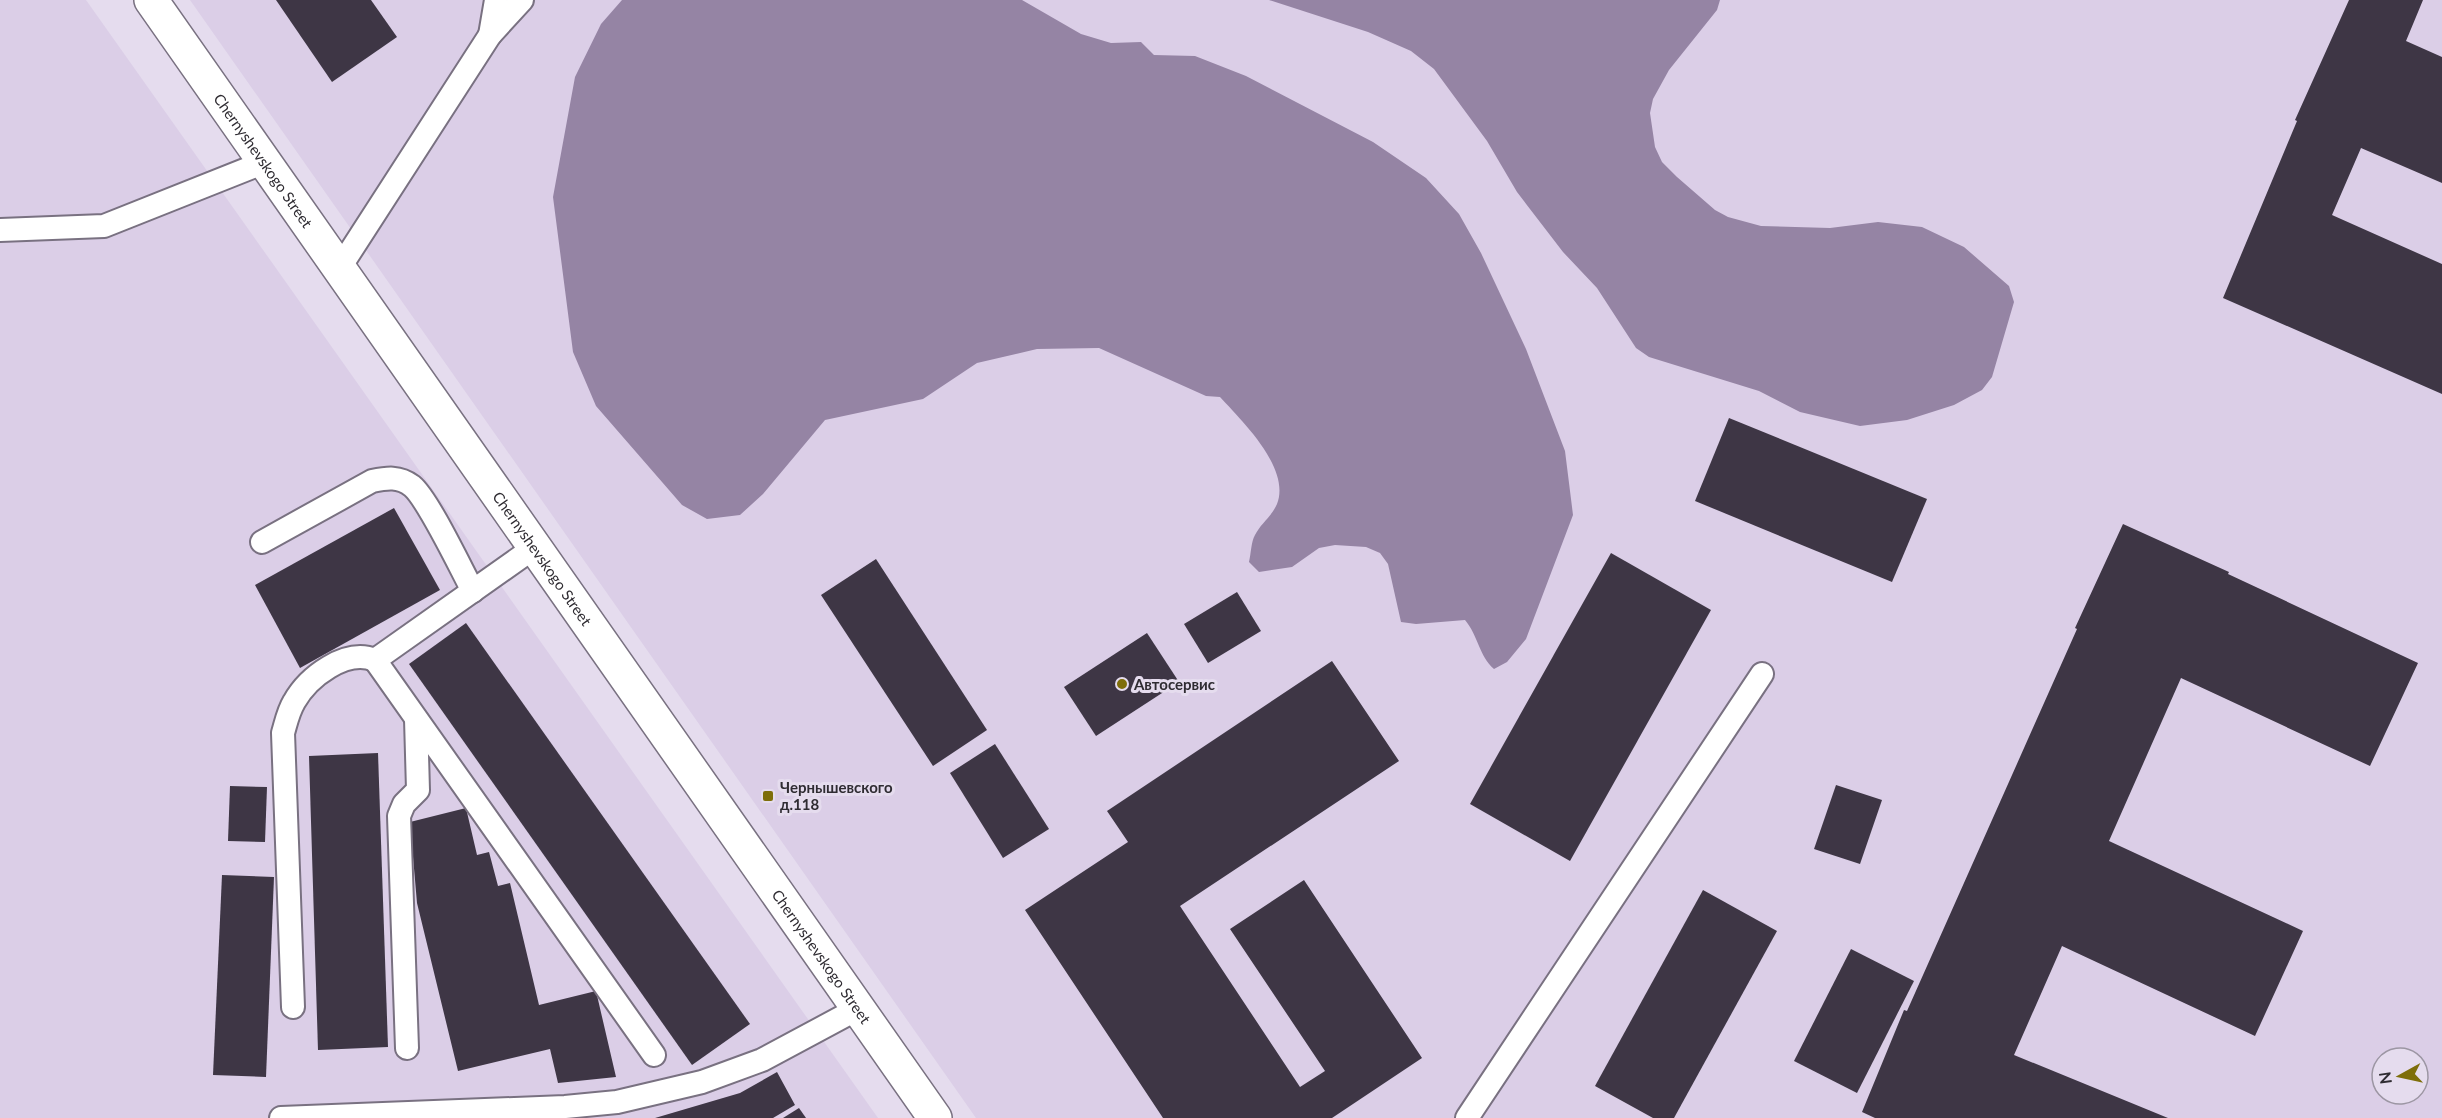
<svg xmlns="http://www.w3.org/2000/svg" width="2442" height="1118" font-family="Lato,sans-serif">
<style>
.built{fill:#dbcee7;fill-rule:evenodd}
.water{fill:#9584a4}
.building{fill:#3e3645}
.lines{fill:none;stroke-linecap:round;stroke-linejoin:round}
.service-casing{stroke:#797181;stroke-width:26}
.secondary-casing{stroke:#797181;stroke-width:36}
.service{stroke:#fff;stroke-width:22}
.secondary{stroke:#fff;stroke-width:33}
.poi-dot{fill:#7e6e0a;stroke:#e5dcee;stroke-width:2}
.labels{text-anchor:middle;dominant-baseline:central;stroke-width:6;stroke-linejoin:round;paint-order:stroke}
.street-label{font-size:15px;fill:#2f2c32;stroke:#e5dcee}
.poi-label{font-size:15px;font-weight:bold;fill:#2f2c32;stroke:#e5dcee;text-anchor:start}
</style>
<rect width="100%" height="100%" fill="#e5dcee"/>
<!-- built -->
<g class="built">
<path d="M 0,0 L 86,0 L 878,1118 L 0,1118 Z"/>
<path d="M 190,0 L 2442,0 L 2442,1118 L 976,1118 ZM 2382,1058 L 2418,1058 L 2418,1094 L 2382,1094 Z"/>
</g>
<!-- water -->
<g class="water">
<path d="M 622,0 L 1022,0 L 1081,34 L 1111,43 L 1141,42 L 1154,55 L 1195,56 L 1246,76 L 1373,142 L 1426,178 L 1459,214 L 1481,253 L 1526,349 L 1565,451 L 1573,515 L 1526,639 L 1507,662 L 1494,669 C 1479,656 1478,635 1465,620 L 1416,624 L 1401,622 L 1388,564 L 1380,553 L 1366,547 L 1335,545 L 1319,548 L 1292,567 L 1259,572 L 1249,562 C 1251,554 1251,542 1255,535 C 1261,523 1272,516 1277,504 C 1291,468 1242,421 1220,397 L 1206,396 L 1099,348 L 1037,349 L 977,363 L 923,399 L 825,420 L 763,494 L 740,515 L 707,519 L 682,505 L 596,406 L 573,352 L 553,197 L 575,77 L 601,24 Z"/>
<path d="M 1269,0 L 1720,0 L 1717,10 L 1669,70 L 1653,99 L 1650,113 L 1655,147 L 1662,162 L 1677,177 L 1715,210 L 1728,217 L 1761,226 L 1830,228 L 1878,222 L 1922,227 L 1964,247 L 2009,286 L 2014,302 L 1992,377 L 1982,390 L 1954,405 L 1907,420 L 1860,426 L 1800,412 L 1759,391 L 1649,357 L 1636,348 L 1597,288 L 1563,252 L 1517,192 L 1487,141 L 1434,69 L 1411,51 L 1368,32 Z"/>
</g>
<!-- building -->
<g class="building">
<path d="M 276,0 L 371,0 L 397,37 L 332,82 Z"/>
<path d="M 2349,0 L 2423,0 L 2406,41 L 2442,57 L 2442,183 L 2361,148 L 2332,215 L 2442,264 L 2442,394 L 2223,298 L 2297,121 L 2295,120 Z"/>
<path d="M 1729,418 L 1927,499 L 1892,582 L 1695,501 Z"/>
<path d="M 394,508 L 440,590 L 300,668 L 255,585 Z"/>
<path d="M 2123,524 L 2229,572 L 2228,574 L 2418,663 L 2370,766 L 2181,678 L 2109,841 L 2303,931 L 2255,1036 L 2062,946 L 2014,1055 L 2168,1118 L 1875,1118 L 1862,1112 L 1904,1010 L 1907,1011 L 2077,629 L 2075,628 Z"/>
<path d="M 1611,553 L 1711,610 L 1570,861 L 1470,804 Z"/>
<path d="M 876,559 L 987,730 L 933,766 L 821,595 Z"/>
<path d="M 1237,592 L 1261,631 L 1208,663 L 1184,624 Z"/>
<path d="M 466,623 L 750,1024 L 692,1065 L 409,664 Z"/>
<path d="M 1147,633 L 1179,682 L 1096,736 L 1064,687 Z"/>
<path d="M 1332,661 L 1399,761 L 1180,906 L 1300,1087 L 1325,1071 L 1230,929 L 1304,880 L 1422,1058 L 1332,1118 L 1163,1118 L 1025,910 L 1128,842 L 1107,811 Z"/>
<path d="M 995,744 L 1049,829 L 1003,858 L 950,773 Z"/>
<path d="M 378,753 L 388,1047 L 318,1050 L 309,756 Z"/>
<path d="M 1836,785 L 1882,800 L 1860,864 L 1814,849 Z"/>
<path d="M 230,786 L 267,787 L 265,842 L 228,841 Z"/>
<path d="M 466,808 L 477,855 L 489,852 L 498,886 L 510,883 L 539,1005 L 596,991 L 616,1077 L 558,1083 L 550,1049 L 458,1071 L 417,903 L 410,822 Z"/>
<path d="M 222,875 L 274,877 L 266,1077 L 213,1075 Z"/>
<path d="M 1703,890 L 1777,931 L 1674,1118 L 1653,1118 L 1595,1086 Z"/>
<path d="M 1851,949 L 1914,981 L 1857,1093 L 1794,1061 Z"/>
<path d="M 777,1072 L 795,1105 L 773,1118 L 655,1118 L 740,1093 Z"/>
<path d="M 799,1108 L 806,1118 L 783,1118 Z"/>
</g>
<g class="lines">
<!-- service casing -->
<g class="service-casing">
<g id="service">
<path d="M 490,35 L 496,0"/>
<path d="M 0,230 L 104,226 L 265,162"/>
<path d="M 339,269 L 490,35 L 522,0"/>
<path d="M 262,542 L 372,481 C 387,478 399,476 412,486 C 428,499 461,569 473,591"/>
<path d="M 535,547 L 375,660 L 654,1055"/>
<path d="M 293,1007 L 283,733 C 286,723 288,712 294,702 C 308,677 346,648 375,660"/>
<path d="M 407,1048 L 399,816 L 404,804 L 418,790 L 416,719"/>
<path d="M 281,1118 L 565,1107 L 617,1102 L 702,1082 L 762,1060 L 859,1008"/>
<path d="M 1467,1118 L 1762,674"/>
</g>
</g>
<!-- secondary casing -->
<g class="secondary-casing">
<g id="secondary">
<path id="s1" d="M 151,0 L 935,1118"/>
</g>
</g>
<!-- service -->
<use href="#service" class="service"/>
<!-- secondary -->
<use href="#secondary" class="secondary"/>
</g>
<!-- markers -->
<g class="poi-dot">
<circle cx="1122" cy="684" r="6"/>
<rect x="762" y="790" width="12" height="12" rx="3"/>
</g>
<g class="labels">
<!-- street labels -->
<g class="street-label">
<text stroke="none"><textPath href="#s1" startOffset="196">Chernyshevskogo Street</textPath></text>
<text stroke="none"><textPath href="#s1" startOffset="682">Chernyshevskogo Street</textPath></text>
<text stroke="none"><textPath href="#s1" startOffset="1168">Chernyshevskogo Street</textPath></text>
</g>
<!-- poi labels -->
<g class="poi-label">
<text x="1134" y="684">Автосервис</text>
<text x="780" y="787">Чернышевского<tspan x="780" dy="17">д.118</tspan></text>
</g>
</g>
<!-- north arrow -->
<g transform="translate(2400 1076) rotate(262)"><circle r="28" fill="#e5dcee" stroke="#9c96a3" stroke-width="1.5"/>
<path d="M0-4.5L10 22L0 15L-10 22Z" fill="#7e6e0a"/>
<text y="-9" font-size="16" font-weight="bold" text-anchor="middle" fill="#2f2c32">N</text>
</g>
</svg>
